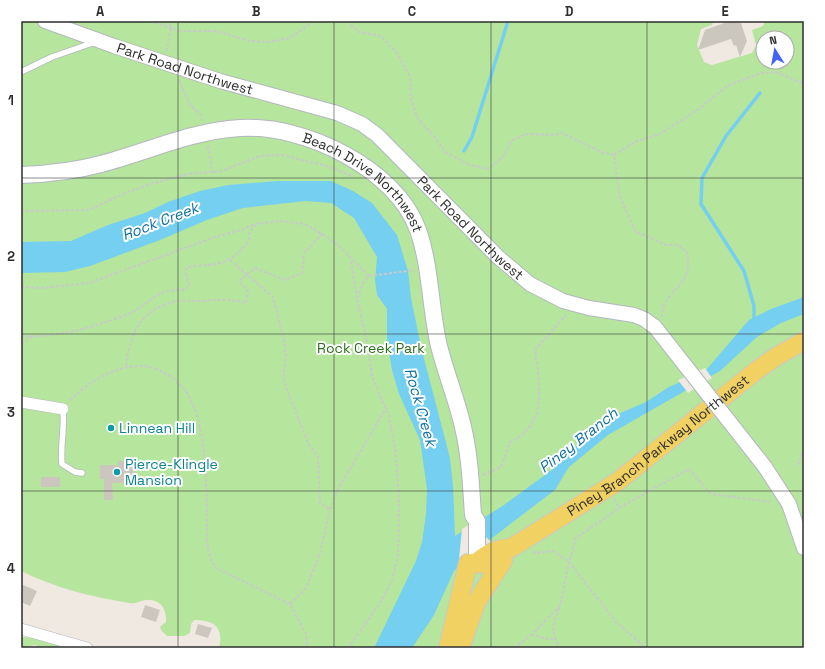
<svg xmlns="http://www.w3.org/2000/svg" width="825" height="669" font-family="'Space Grotesk',sans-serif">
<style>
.green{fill:#b6e59e;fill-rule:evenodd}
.water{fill:#75cff0}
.pier{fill:#efe9e1}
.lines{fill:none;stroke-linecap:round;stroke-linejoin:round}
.stream{stroke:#75cff0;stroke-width:3.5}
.building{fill:#cbc7bf}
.service-casing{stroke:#b4b7c1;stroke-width:7}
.minor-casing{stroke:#b4b7c1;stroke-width:12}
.tertiary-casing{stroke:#b4b7c1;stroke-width:16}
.secondary-casing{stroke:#b4b7c1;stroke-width:18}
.primary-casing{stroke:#c9c9c9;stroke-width:20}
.path{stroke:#c9c9c9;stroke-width:2;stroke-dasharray:3 2;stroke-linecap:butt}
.service{stroke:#fff;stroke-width:5.5}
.minor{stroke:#fff;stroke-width:11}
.tertiary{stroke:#fff;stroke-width:14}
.secondary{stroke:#fff;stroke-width:16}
.primary{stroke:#f2d163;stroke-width:18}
.tertiary-bridge-casing{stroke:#b4b7c1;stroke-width:16;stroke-linecap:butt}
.tertiary-bridge{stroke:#fff;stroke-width:14}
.grid{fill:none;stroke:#2e2e2e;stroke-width:1;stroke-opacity:0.55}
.culture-dot{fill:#0f9aa8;stroke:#fff;stroke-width:1.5}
.labels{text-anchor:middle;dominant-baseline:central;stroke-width:4;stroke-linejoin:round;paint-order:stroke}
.street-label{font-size:14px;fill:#2e2e2e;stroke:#fff}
.park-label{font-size:14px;fill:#2c6e1b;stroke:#fff}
.culture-label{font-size:14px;fill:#0d838f;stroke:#fff;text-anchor:start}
.water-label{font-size:15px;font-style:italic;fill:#0d6fa3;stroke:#fff}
.neatline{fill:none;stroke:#2e2e2e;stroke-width:1.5}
.grid-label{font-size:13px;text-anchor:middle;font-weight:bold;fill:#2e2e2e}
</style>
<rect width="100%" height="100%" fill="#efe9e1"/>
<!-- green -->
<g class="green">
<path d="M 21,21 L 713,21 L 712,25 L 701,29 L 697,45 L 704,62 L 712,65 L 752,53 L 756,45 L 752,30 L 763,26 L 765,21 L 804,21 L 804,648 L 219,648 C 224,627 214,620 194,620 L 191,624 L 190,633 L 184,636 L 167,636 L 161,630 L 160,627 L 166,622 C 167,616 164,606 159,603 C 145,595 140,605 129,603 C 92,597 55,588 21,571 ZM 763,38 L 787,38 L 787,62 L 763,62 Z"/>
<path d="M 21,637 L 33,638 L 70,648 L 40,648 L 35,645 L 21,648 Z"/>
</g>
<!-- water -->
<path class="water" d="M 278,181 L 331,181 L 353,191 L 372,203 L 397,235 L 408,271 L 411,298 L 421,347 L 450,458 L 453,486 L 455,536 L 504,505 L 553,469 L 589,433 L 611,417 L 646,402 L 669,387 L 706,370 L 749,320 L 771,309 L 804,297 L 804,314 L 781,323 L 757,337 L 720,371 L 608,435 L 569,467 L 555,490 L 488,541 L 454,571 L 434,615 L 412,648 L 374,648 L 416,561 L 422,542 L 426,514 L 427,489 L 420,440 L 399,394 L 392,370 L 387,340 L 387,309 L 377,295 L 375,280 L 377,257 L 354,218 L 331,203 L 306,201 L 243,208 L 207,220 L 160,240 L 90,266 L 65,272 L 21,273 L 21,242 L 71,241 L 108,225 L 145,213 L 168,202 L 200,191 L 228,185 Z"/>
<!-- pier -->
<g class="pier">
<path d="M 705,368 L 712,378 L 688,393 L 678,380 Z"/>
<path d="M 483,516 L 484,535 L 491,542 L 458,569 L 462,529 Z"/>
</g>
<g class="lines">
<!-- stream -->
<g class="stream">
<path d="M 464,151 L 472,137 L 508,21"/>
<path d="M 754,321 L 754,306 L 744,271 L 701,204 L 702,178 L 726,136 L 760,93"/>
</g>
</g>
<!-- building -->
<g class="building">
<path d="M 730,21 L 741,23 L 747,41 L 740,57 L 736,45 L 734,46 L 731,39 L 698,50 L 705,30 Z"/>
<path d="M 118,461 L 127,461 L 127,466 L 135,466 L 135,483 L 112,483 L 113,500 L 104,500 L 104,479 L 100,479 L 100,465 L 118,465 Z"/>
<rect x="41" y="477" width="19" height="10"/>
<path d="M 21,584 L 37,591 L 30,606 L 21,602 Z"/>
<path d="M 145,605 L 160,610 L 156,622 L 141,617 Z"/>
<path d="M 198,624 L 212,628 L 208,638 L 195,634 Z"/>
</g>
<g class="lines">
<!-- service casing -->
<g class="service-casing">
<g id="service">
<path d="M 21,72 L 52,57 L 95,42"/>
<path d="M 63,409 C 65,428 60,446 62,464 L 75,472 L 82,473"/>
</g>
</g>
<!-- minor casing -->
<g class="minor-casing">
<g id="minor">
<path d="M 21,402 L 63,409"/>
<path d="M 21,629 L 87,648"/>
</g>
</g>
<!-- tertiary casing -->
<g class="tertiary-casing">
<g id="tertiary">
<path id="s1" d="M 45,21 L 114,46 L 220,81 L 337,113 L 362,124 L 377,135 L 498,257 L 530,284 L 563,301 L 589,308 L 634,315 L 644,319 L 655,327"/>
<path d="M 765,467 L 789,504 L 804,548"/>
</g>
</g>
<!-- secondary casing -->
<g class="secondary-casing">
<g id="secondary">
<path id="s2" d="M 21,175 C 48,174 75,171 101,164 C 147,152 191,131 240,128 C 303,124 396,168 418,230 C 431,267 430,308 439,346 C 446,374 457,400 463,427 C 470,456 471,486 473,515 L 477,521 L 477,562"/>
</g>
</g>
<!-- primary casing -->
<g class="primary-casing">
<g id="primary">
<path id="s3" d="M 477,562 C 487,554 497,548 511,548 L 617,482 L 757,370 L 777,356 L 804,341"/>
<path d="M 448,648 L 468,563 L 486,564"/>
<path d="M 460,648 L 477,601 L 503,561"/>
</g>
</g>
<!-- path -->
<g class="path">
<path d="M 150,21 L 180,31 L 216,31 L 250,41 L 268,42 L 290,38 L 314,21"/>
<path d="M 342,21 L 348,22 L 359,32 L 381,36 L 398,54 L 410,77 L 411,99 L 418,119 L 433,135 L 445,152 L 467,164 L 488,169 L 503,157 L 512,140 L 527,134 L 552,135 L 562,133 L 601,152 L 614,155 L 620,197 L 635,231 L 666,245 L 678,245 L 687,252 C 695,289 661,290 662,317"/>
<path d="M 166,51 L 171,27 L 169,21"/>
<path d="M 179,80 L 190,105 L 201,115 L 202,120"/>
<path d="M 208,146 L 213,173"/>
<path d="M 614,155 L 635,142 L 660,134 L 699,109 L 727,86 L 761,73 L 776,72 L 804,84"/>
<path d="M 21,211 L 89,210 L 125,193 L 151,184 L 188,174 L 222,171 L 260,156 L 282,155 L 326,166 L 353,176"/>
<path d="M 230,260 L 273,297 L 284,341 L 286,355 L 283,377 L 287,390 L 309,445 L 318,457 L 320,503 L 330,510"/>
<path d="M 351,261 L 357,298"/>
<path d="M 369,276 L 415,270"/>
<path d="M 21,287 L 41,288 L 89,283 L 215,237 L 241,230 L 255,224 L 280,221 L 305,224 L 322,234 L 338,245 L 369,276"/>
<path d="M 21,336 C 57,338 95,327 128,314 C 154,303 153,288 186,290 L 189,284 L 185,271 L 188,267 C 220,263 227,267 249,241 L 249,234 L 255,225"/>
<path d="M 21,344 L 33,336"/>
<path d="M 126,366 C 130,333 140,310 176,301 C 184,300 193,301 201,301 C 217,300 230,298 246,303 L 248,291 L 239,281 L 255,268 L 285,280 L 302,273 L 304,253 L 322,234"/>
<path d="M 70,401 C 88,381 115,366 142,366 C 154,366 166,373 175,380 C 178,384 183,387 186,391 C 207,425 206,479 207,518 C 207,536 205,553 216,568 L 290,604 L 306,634 L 307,648"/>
<path d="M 798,465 L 804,448"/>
<path d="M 483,475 L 501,467 L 510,442 C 549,424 539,385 535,350 L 566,315"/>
<path d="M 614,499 L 620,508"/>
<path d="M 533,551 L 535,553 L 553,551 L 569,562 L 616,622 L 646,648"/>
<path d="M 290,604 L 306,588 L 320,553 L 330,510 L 337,491 L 386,408"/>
<path d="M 559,608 C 553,625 550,632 560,648"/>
<path d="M 531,635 L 555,640"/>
<path d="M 348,648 L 381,602 L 392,580 L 398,557 L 399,502 L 396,454 L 389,416 L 372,376 L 367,342 L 357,299 L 363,283 L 369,276"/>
<path d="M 514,648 L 531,635 L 560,606 L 569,562 L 576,538 L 624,505 L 689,469 L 711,494 L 772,502"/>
</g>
<!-- service -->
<use href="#service" class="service"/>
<!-- minor -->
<use href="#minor" class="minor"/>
<!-- tertiary -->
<use href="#tertiary" class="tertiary"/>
<!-- secondary -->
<use href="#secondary" class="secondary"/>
<!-- primary -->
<use href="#primary" class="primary"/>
<!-- tertiary-bridge casing -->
<g class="tertiary-bridge-casing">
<path id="tertiary-bridge" d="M 655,327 L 765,467"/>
</g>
<!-- tertiary-bridge -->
<use href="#tertiary-bridge" class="tertiary-bridge"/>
</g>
<!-- grid -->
<path class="grid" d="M 178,21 L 178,648M 334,21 L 334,648M 491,21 L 491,648M 647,21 L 647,648M 21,178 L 804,178M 21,334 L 804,334M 21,491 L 804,491"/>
<!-- markers -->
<g class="culture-dot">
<circle cx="111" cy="428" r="4"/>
<circle cx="117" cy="472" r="4"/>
</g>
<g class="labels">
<!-- street labels -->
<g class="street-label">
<text stroke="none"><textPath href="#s1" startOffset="148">Park Road Northwest</textPath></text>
<text stroke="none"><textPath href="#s2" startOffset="366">Beach Drive Northwest</textPath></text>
<text stroke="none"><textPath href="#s1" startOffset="484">Park Road Northwest</textPath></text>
<text stroke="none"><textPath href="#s3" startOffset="217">Piney Branch Parkway Northwest</textPath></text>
</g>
<!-- park labels -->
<g class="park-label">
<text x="371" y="348">Rock Creek Park</text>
</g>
<!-- culture labels -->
<g class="culture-label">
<text x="119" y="428">Linnean Hill</text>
<text x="125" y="464">Pierce-Klingle<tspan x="125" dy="16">Mansion</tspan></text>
</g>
<!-- water labels -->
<g class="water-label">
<text transform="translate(160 221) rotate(-21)">Rock Creek</text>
<text transform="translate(421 407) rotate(74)">Rock Creek</text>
<text transform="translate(578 440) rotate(-38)">Piney Branch</text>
</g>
</g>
<!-- border -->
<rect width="825" height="669" fill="none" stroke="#ffffff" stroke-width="44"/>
<!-- north arrow -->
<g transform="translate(775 50) rotate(349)"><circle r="19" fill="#ffffff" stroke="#ababab"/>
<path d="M0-3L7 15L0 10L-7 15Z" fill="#4264fb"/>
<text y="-6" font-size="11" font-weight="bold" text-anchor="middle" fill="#2e2e2e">N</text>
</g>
<rect x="22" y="22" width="781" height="625" class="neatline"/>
<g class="grid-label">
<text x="100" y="16">A</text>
<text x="256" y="16">B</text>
<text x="412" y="16">C</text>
<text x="569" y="16">D</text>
<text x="725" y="16">E</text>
<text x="11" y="105">1</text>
<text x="11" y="261">2</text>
<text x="11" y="417">3</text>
<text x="11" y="573">4</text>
</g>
</svg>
